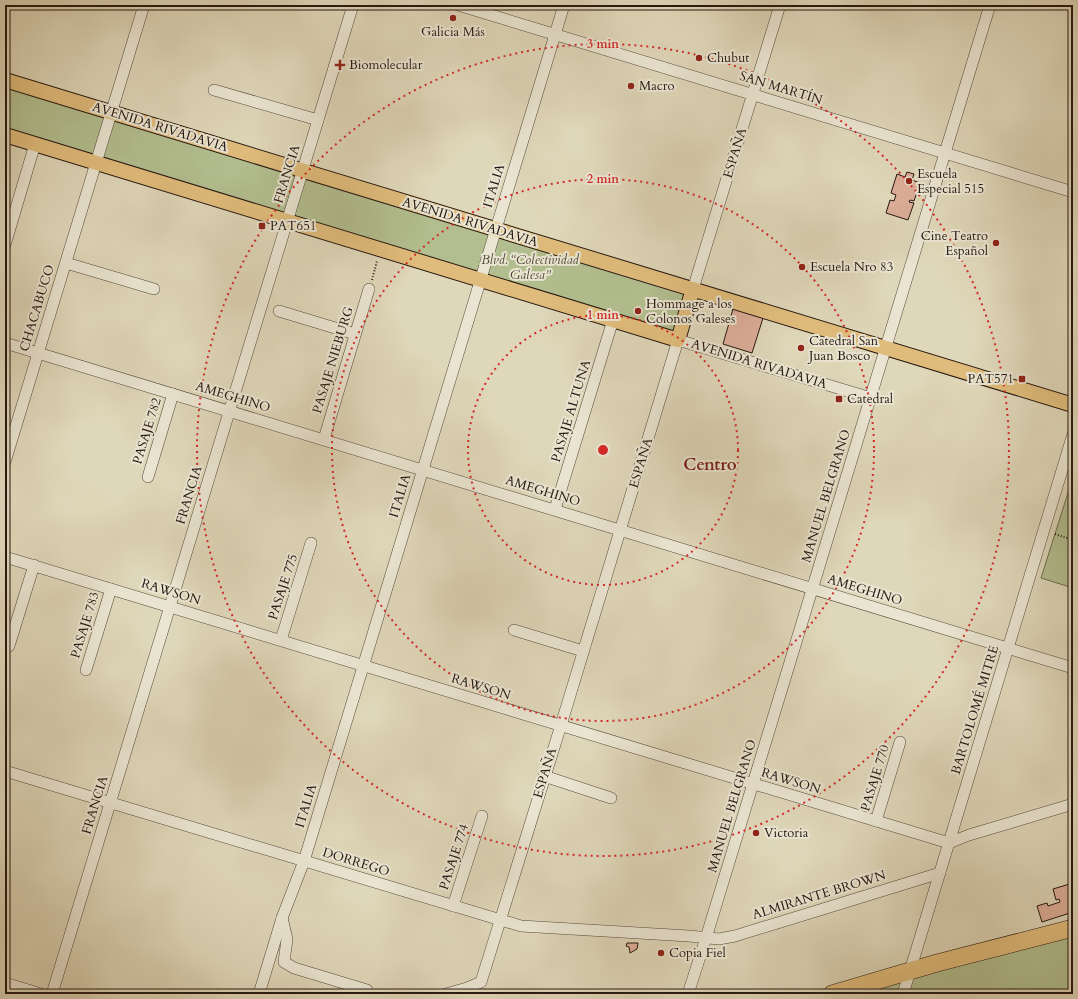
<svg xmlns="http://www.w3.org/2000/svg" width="1078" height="999" font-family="Cardo,serif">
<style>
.green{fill:#b2be8f;stroke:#6c6b50}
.building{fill:#dcad98;stroke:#261811}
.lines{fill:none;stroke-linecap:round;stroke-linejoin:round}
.minor-casing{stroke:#54483b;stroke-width:12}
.major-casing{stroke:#261811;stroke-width:16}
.highway-casing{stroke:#261811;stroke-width:18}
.path{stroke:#261811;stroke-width:2;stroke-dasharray:1 2;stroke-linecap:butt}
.minor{stroke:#eae5d2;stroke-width:11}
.major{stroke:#e0bc7c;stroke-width:14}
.highway{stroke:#e0bc7c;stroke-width:17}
.ring{fill:none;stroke:#d62828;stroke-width:2;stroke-dasharray:2 4}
.poi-dot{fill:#8f2418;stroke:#eae5d2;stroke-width:1.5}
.labels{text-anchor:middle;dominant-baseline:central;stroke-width:4;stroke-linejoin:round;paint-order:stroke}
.poi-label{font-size:13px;fill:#261811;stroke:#eae5d2;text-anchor:start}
.street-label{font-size:13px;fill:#261811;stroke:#eae5d2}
.park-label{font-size:13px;font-style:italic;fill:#504a37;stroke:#eae5d2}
.district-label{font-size:17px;font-weight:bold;fill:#7a1f14;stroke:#eae5d2}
.centre{fill:#d62828;stroke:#eae5d2;stroke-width:2}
.ring-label{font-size:12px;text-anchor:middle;font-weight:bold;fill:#d62828;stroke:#eae5d2;stroke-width:4;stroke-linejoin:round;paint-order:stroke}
</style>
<rect width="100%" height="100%" fill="#dfd7b9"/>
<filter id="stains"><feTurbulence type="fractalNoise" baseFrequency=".005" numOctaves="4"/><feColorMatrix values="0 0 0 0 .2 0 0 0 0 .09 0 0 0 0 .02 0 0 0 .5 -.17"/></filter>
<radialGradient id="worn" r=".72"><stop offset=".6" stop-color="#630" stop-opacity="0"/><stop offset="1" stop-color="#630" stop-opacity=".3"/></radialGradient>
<!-- green -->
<g class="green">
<path d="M 5,80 L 693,289 L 678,340 L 5,135 Z"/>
<path d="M 1073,477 L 1073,588 L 1041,578 Z"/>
<path d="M 1073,927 L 1073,994 L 832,994 Z"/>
</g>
<!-- building -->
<g class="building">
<path d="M 907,172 L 914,174 L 912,180 L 920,183 L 914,201 L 910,200 L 909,202 L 914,203 L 908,220 L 886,213 L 890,200 L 894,201 L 896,195 L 891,193 L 897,174 L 905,177 Z"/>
<path d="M 733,309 L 763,318 L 752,353 L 723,344 Z"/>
<path d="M 1073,883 L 1073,912 L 1042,922 L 1037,906 L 1047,903 L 1048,906 L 1060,902 L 1059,899 L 1056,900 L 1053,889 Z"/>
<path d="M 627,943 L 638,943 L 637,949 L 630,953 L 629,947 L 626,946 Z"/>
</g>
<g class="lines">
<!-- minor casing -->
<g class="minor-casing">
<g id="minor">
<path d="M 458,5 L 1073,192"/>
<path d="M 214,90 L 318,120"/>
<path d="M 5,245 L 35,144"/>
<path d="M 66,263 L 154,289"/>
<path d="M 693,289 L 780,5"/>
<path d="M 279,311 L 355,334"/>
<path d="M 5,343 L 1073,668"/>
<path d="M 324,439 L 369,289"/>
<path d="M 5,462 L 144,5"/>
<path d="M 148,477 L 173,394"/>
<path d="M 555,509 L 613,320"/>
<path d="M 5,557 L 949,843"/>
<path d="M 514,630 L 583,651"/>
<path d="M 281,640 L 311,543"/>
<path d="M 9,646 L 34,565"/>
<path d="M 86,670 L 111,589"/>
<path d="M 5,771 L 521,926 L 689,936 L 719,939 L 735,936 L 940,873"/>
<path d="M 544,776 L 611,798"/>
<path d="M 876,821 L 900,742"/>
<path d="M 949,843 L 969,835 L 1073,804"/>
<path d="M 453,906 L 482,816"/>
<path d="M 282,918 L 287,939 L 284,962 L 294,968 L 367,990"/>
<path d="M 5,983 L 41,994"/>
<path d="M 52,994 L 353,5"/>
<path d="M 259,994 L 282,918 L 304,861 L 564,5"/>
<path d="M 446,994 L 467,988 L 481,982 L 561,725 L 678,340 L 871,398"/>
<path d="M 688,994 L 706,938 L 990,5"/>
<path d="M 903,994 L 1073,434"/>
</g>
</g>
<!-- major casing -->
<g class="major-casing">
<g id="major">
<path d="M 5,80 L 1073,405"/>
<path d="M 5,135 L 678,340 L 693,289"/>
</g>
</g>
<!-- highway casing -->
<g class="highway-casing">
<path id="highway" d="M 832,994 L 937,963 L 1073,928"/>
</g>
<!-- path -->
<g class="path">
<path d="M 372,280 L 377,261"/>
<path d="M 1055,534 L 1073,540"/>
</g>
<!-- minor -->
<use href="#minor" class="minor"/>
<!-- major -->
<use href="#major" class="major"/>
<!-- highway -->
<use href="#highway" class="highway"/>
</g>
<!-- distance rings -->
<g class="ring">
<circle cx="603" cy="450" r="135"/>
<circle cx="603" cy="450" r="271"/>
<circle cx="603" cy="450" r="406"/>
</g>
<!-- markers -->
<g class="poi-dot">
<circle cx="453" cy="18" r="4"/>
<circle cx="699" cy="58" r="4"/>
<path d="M338 59h4v4h4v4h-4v4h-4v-4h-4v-4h4z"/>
<circle cx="631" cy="86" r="4"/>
<circle cx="909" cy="181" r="4"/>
<rect x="258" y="222" width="8" height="8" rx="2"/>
<circle cx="996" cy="243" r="4"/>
<circle cx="802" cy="267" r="4"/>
<circle cx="638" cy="311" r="4"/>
<circle cx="801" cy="348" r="4"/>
<rect x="1018" y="375" width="8" height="8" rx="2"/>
<rect x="835" y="395" width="8" height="8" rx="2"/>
<circle cx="756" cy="833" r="4"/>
<circle cx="661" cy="953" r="4"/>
</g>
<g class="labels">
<!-- poi labels -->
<g class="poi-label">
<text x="453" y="32" text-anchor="middle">Galicia Más</text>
<text x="707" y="58">Chubut</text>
<text x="349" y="65">Biomolecular</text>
<text x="639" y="86">Macro</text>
<text x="917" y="174">Escuela<tspan x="917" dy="15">Especial 515</tspan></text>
<text x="270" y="226">PAT651</text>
<text x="988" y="236" text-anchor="end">Cine Teatro<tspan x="988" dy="15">Español</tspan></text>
<text x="810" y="267">Escuela Nro 83</text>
<text x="646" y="304">Hommage a los<tspan x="646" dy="15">Colonos Galeses</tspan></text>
<text x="809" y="341">Catedral San<tspan x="809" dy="15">Juan Bosco</tspan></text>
<text x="1014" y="379" text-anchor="end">PAT571</text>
<text x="847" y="399">Catedral</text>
<text x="764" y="833">Victoria</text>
<text x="669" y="953">Copia Fiel</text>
</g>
<!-- street labels -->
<g class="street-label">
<text transform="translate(781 88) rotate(17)">SAN MARTÍN</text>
<text transform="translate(160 127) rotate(17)">AVENIDA RIVADAVIA</text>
<text transform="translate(735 153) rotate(-73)">ESPAÑA</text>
<text transform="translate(287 174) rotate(-73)">FRANCIA</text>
<text transform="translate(494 186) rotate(-73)">ITALIA</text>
<text transform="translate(470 222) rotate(17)">AVENIDA RIVADAVIA</text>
<text transform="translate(37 308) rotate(-73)">CHACABUCO</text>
<text transform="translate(333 360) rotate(-73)">PASAJE NIEBURG</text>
<text transform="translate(759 364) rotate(17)">AVENIDA RIVADAVIA</text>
<text transform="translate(233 397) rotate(17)">AMEGHINO</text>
<text transform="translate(571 411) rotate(-73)">PASAJE ALTUNA</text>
<text transform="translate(147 431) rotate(-73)">PASAJE 782</text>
<text transform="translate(641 463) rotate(-73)">ESPAÑA</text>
<text transform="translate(543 491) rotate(17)">AMEGHINO</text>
<text transform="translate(189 495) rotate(-73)">FRANCIA</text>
<text transform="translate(400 496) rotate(-73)">ITALIA</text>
<text transform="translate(826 496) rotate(-73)">MANUEL BELGRANO</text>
<text transform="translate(283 587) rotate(-72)">PASAJE 775</text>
<text transform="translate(865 590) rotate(17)">AMEGHINO</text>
<text transform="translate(171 592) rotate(17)">RAWSON</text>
<text transform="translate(85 625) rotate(-73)">PASAJE 783</text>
<text transform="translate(481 687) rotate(17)">RAWSON</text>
<text transform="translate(975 710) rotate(-73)">BARTOLOMÉ MITRE</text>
<text transform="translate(545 773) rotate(-73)">ESPAÑA</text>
<text transform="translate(875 778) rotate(-73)">PASAJE 770</text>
<text transform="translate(791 781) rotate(17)">RAWSON</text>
<text transform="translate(95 805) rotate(-73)">FRANCIA</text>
<text transform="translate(306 806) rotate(-73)">ITALIA</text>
<text transform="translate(732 806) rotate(-73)">MANUEL BELGRANO</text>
<text transform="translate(454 857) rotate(-72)">PASAJE 774</text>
<text transform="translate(356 862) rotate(17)">DORREGO</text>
<text transform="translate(819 895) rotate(-17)">ALMIRANTE BROWN</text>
</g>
<!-- park labels -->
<g class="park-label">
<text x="530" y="260">Blvd. “Colectividad<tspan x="530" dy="15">Galesa”</tspan></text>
</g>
<!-- district labels -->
<g class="district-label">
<text x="710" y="464">Centro</text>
</g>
</g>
<circle cx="603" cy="450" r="6" class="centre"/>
<g class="ring-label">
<text x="603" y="48">3 min</text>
<text x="603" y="183">2 min</text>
<text x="603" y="319">1 min</text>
</g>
<!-- margin -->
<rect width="1078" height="999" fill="none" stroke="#dfd7b9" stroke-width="20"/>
<rect x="6" y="6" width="1066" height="987" fill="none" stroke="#261811" stroke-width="2"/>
<rect x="10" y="10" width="1058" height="979" fill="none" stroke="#261811"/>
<rect width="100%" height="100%" filter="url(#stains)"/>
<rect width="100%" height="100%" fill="url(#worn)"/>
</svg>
